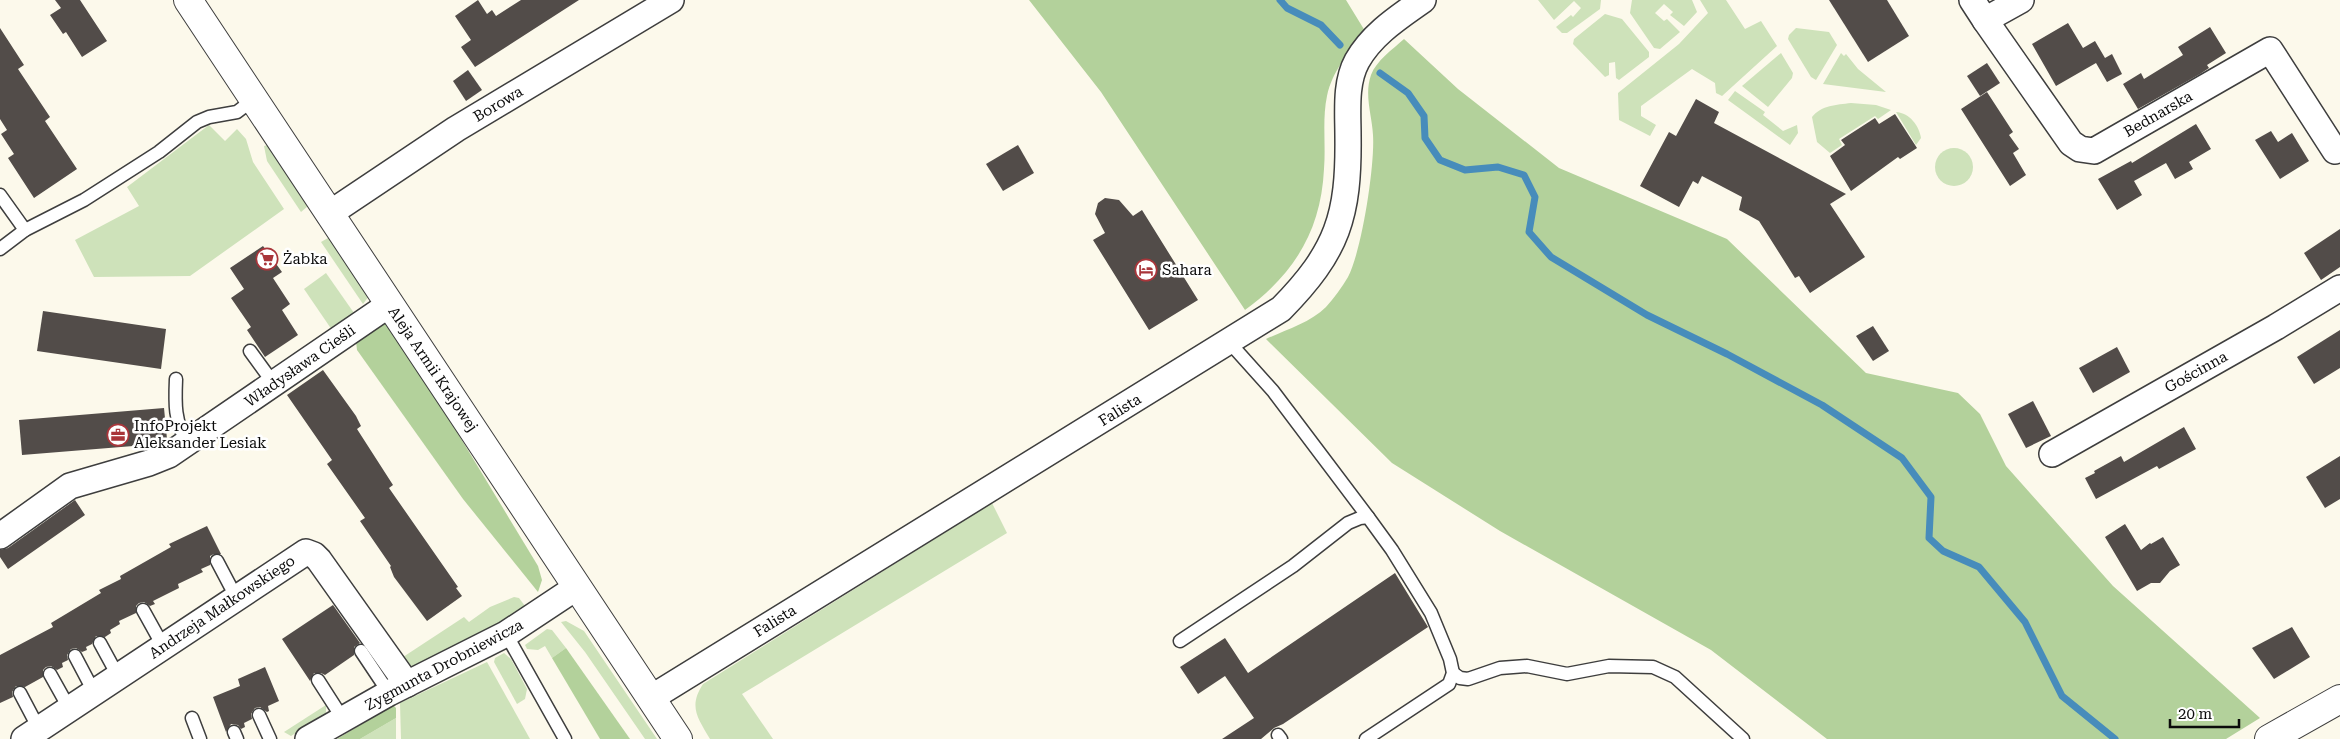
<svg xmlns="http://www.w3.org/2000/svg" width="2340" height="739" font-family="'Roboto Serif',serif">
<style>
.green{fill:#cee2ba}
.forest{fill:#b3d19b}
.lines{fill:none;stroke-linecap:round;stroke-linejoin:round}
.stream{stroke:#478cbb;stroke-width:7}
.building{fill:#524c49}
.service-casing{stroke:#3e3e3e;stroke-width:15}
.minor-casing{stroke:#3e3e3e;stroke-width:28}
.tertiary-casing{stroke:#3e3e3e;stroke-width:30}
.service{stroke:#fff;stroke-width:12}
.minor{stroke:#fff;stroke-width:25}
.tertiary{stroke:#fff;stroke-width:28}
.labels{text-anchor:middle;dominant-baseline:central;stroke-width:5;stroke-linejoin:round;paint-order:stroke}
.street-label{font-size:15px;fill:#0b0b0b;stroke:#fff}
.poi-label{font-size:15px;fill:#0b0b0b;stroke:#fff;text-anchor:start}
</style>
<rect width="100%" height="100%" fill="#fcf9eb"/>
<!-- green -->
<g class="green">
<path d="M 1538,0 L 1601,0 L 1600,9 L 1567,33 L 1562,33 L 1556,27 L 1571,15 L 1573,17 L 1581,8 L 1574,1 L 1554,20 Z"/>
<path d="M 1632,0 L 1692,0 L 1697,12 L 1684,26 L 1670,15 L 1673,12 L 1664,4 L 1655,13 L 1664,21 L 1667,19 L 1680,32 L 1660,49 L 1654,48 L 1630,13 Z"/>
<path d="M 1700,0 L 1726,0 L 1745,29 L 1761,21 L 1777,46 L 1722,96 L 1716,93 L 1715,83 L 1692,69 L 1641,106 L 1641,116 L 1656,125 L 1650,136 L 1619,120 L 1618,93 L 1679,44 L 1708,13 Z"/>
<path d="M 1605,14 L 1622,19 L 1649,52 L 1649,57 L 1619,80 L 1616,78 L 1615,62 L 1609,63 L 1609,75 L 1605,77 L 1573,44 L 1574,39 Z"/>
<path d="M 1796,28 L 1829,32 L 1837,45 L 1816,80 L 1811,77 L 1788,39 L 1789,35 Z"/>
<path d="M 1781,53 L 1793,73 L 1792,78 L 1768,107 L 1742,86 Z"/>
<path d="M 1841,53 L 1844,56 L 1846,54 L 1858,69 L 1886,92 L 1823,84 Z"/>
<path d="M 1735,91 L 1765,112 L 1763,115 L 1783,131 L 1797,125 L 1798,133 L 1790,145 L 1728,100 Z"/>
<path d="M 1851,103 L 1876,105 L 1891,110 L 1878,119 L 1875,116 L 1839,139 L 1842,145 L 1830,153 L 1817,142 L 1812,117 C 1822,105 1836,105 1851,103 Z"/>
<path d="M 1896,112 C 1910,113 1919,126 1921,138 L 1916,145 Z"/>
<path d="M 209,125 L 225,141 L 237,129 L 246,139 L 253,162 L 284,209 L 190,276 L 94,277 L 75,240 L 139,206 L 127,187 Z"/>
<path d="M 268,145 L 308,206 L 301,212 L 267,161 L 264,146 Z"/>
<circle cx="1954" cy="167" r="19"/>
<path d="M 328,238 L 332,241 L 369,296 L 363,304 L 321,242 Z"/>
<path d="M 326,273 L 354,313 L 354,316 L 332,330 L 304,289 Z"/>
<path d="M 992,503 L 1007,533 L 742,694 L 773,739 L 710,739 C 698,718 688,707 703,684 Z"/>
<path d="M 514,597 L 519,598 L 525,606 L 523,612 L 405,671 L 397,661 L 464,617 L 469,622 L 490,607 Z"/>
<path d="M 566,621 L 584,631 L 657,739 L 645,739 L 585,652 L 561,622 Z"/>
<path d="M 547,629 L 552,630 L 566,648 L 552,658 L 545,646 L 538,650 L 527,649 L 525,645 Z"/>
<path d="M 504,653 L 511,659 L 527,689 L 525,699 L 517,704 L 494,662 L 495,658 Z"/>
<path d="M 487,662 L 530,739 L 401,739 L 400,703 Z"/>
<path d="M 326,705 L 326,714 L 291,736 L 284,732 Z"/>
<path d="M 396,718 L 396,739 L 360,739 Z"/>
</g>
<!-- forest -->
<g class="forest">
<path d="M 1029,0 L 1346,0 L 1365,31 C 1350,51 1332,71 1327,96 C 1322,120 1326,144 1324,169 C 1321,231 1294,274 1245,310 L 1101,92 Z"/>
<path d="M 1404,39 L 1458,89 L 1559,168 L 1727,239 L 1866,373 L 1958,393 L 1980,414 L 2006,466 L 2113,586 L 2260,718 L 2226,739 L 1827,739 L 1711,650 L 1500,531 L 1392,463 L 1266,339 C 1285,330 1310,323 1326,307 C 1334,298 1342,287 1348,277 C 1362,250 1375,165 1373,135 C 1372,115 1364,95 1371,75 C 1376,61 1393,49 1404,39 Z"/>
<path d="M 378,320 L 387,323 L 437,399 L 538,566 L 542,580 L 538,592 L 463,499 L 357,350 L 356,341 Z"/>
<path d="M 566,648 L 630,739 L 600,739 L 552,658 Z"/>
<path d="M 393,705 L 396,708 L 396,718 L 360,739 L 337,739 Z"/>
</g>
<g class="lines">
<!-- stream -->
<g class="stream">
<path d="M 1280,0 L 1287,8 L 1321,25 L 1340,45"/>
<path d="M 1380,73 L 1408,93 L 1424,116 L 1425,138 L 1440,160 L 1465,170 L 1498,167 L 1524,175 L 1535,197 L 1529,232 L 1551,257 L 1647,315 L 1727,354 L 1822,405 L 1902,458 L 1931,497 L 1929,538 L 1943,551 L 1979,567 L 2025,622 L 2062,696 L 2115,739"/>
</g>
</g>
<!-- building -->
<g class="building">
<path d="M 55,0 L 80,0 L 107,41 L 82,57 L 66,32 L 63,34 L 50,15 L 61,8 Z"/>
<path d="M 478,0 L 487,14 L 492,10 L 496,16 L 521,0 L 579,0 L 475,67 L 461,47 L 471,40 L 455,16 Z"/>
<path d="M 1829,0 L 1887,0 L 1909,36 L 1868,62 Z"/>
<path d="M 2068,23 L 2083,48 L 2095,41 L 2105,58 L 2112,54 L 2122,74 L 2107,82 L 2096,63 L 2056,86 L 2032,44 Z"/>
<path d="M 2210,27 L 2226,53 L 2207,65 L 2209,68 L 2200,74 L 2138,109 L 2123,84 L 2141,73 L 2144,79 L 2183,55 L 2178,47 Z"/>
<path d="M 0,28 L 24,65 L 18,69 L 50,117 L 45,121 L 77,169 L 34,198 L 8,158 L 14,154 L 1,134 L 7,130 L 0,119 Z"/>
<path d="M 1987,63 L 2000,83 L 1980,96 L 1967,76 Z"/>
<path d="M 468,70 L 482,90 L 466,101 L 453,81 Z"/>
<path d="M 1987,92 L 2013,132 L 2009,135 L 2019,149 L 2013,153 L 2026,175 L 2010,186 L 1961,109 Z"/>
<path d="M 1696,99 L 1719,112 L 1714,123 L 1846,194 L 1830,204 L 1865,257 L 1810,293 L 1799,276 L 1795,278 L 1759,221 L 1739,210 L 1742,197 L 1702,176 L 1698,184 L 1693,181 L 1679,207 L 1640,186 L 1669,132 L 1676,136 Z"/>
<path d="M 1895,114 L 1917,148 L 1900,159 L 1898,157 L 1851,191 L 1830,156 L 1845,145 L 1841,140 L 1875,118 L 1879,124 Z"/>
<path d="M 2196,124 L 2211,149 L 2189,162 L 2193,169 L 2175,179 L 2166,163 L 2134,181 L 2142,195 L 2117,210 L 2098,179 L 2131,161 L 2132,163 Z"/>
<path d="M 2271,131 L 2278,142 L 2292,133 L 2309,161 L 2280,179 L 2255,140 Z"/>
<path d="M 1018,145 L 1034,173 L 1003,191 L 986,164 Z"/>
<path d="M 1105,198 L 1119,200 L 1133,216 L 1142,210 L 1198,300 L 1149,330 L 1093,240 L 1105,233 L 1095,214 L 1098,203 Z"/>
<path d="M 2340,229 L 2340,267 L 2321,280 L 2304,253 Z"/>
<path d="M 263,246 L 282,272 L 273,278 L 290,304 L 282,310 L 298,335 L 265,357 L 247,330 L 251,327 L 231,298 L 244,289 L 230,268 Z"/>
<path d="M 43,311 L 166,329 L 161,369 L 37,351 Z"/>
<path d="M 1873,326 L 1889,351 L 1873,361 L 1856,336 Z"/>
<path d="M 2340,330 L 2340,368 L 2314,384 L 2297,357 Z"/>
<path d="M 2117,347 L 2130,372 L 2093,393 L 2079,368 Z"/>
<path d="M 323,370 L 356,416 L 361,426 L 357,429 L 393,485 L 389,488 L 458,587 L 456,588 L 462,596 L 427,621 L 394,577 L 390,567 L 391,566 L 360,521 L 365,518 L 327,464 L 332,460 L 287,395 Z"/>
<path d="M 2033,401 L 2051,436 L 2026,448 L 2008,414 Z"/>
<path d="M 164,408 L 167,439 L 158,444 L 22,455 L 19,420 Z"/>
<path d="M 2184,427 L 2196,449 L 2159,469 L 2157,466 L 2096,499 L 2085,478 L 2095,473 L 2094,471 L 2121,456 L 2124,462 Z"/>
<path d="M 2340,456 L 2340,499 L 2325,508 L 2306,477 Z"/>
<path d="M 75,500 L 85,515 L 8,569 L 0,557 L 0,550 L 8,548 Z"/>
<path d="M 2125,524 L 2141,550 L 2150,543 L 2151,544 L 2163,537 L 2180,565 L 2170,571 L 2160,583 L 2151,583 L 2137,591 L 2105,537 Z"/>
<path d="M 207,526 L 221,554 L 214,554 L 210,556 L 210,565 L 201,569 L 203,572 L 178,584 L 179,588 L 153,601 L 155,604 L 150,606 L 144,602 L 139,603 L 136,606 L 136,613 L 119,621 L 120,624 L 110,630 L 111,633 L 105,637 L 96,636 L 92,644 L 86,647 L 87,650 L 82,652 L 76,648 L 71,649 L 67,655 L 68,660 L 62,663 L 63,667 L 57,670 L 51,666 L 46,667 L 43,670 L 43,677 L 25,687 L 16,686 L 12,692 L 13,697 L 0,703 L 0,655 L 53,627 L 51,623 L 101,593 L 99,590 L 121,579 L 120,576 L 171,547 L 169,544 Z"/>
<path d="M 1395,573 L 1428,627 L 1283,724 L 1274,728 L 1261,739 L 1222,739 L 1254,718 L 1225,676 L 1198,694 L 1180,667 L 1225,638 L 1248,673 Z"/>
<path d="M 333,605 L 360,643 L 354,647 L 354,655 L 325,675 L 321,673 L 314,673 L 310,681 L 282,639 Z"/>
<path d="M 2292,627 L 2310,657 L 2274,679 L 2252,648 Z"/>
<path d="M 265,667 L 279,701 L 268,706 L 269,711 L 267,712 L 260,707 L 255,708 L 251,714 L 252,719 L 244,723 L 245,727 L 241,729 L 238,725 L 231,724 L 226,732 L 213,697 L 240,686 L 238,679 Z"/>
</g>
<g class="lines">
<!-- service casing -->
<g class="service-casing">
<g id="service">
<path d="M 0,195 L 25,230"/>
<path d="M 0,249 L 25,230 L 84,200 L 159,152 L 197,122 L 209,117 L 237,112 L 254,99"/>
<path d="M 1229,342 L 1273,391 L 1368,517"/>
<path d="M 250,351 L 274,384"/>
<path d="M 176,379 C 175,402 174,423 188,443"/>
<path d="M 217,561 L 236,597"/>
<path d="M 143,610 L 163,646"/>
<path d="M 506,634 L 565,739"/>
<path d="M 1180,641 L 1293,566 L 1348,523 L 1360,518 L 1368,517 L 1392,550 L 1431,613 L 1450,659 L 1453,673 L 1449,684 L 1366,739"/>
<path d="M 100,643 L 118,676"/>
<path d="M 361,651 L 389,693"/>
<path d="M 75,656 L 94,692"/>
<path d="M 1453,673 L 1460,678 L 1468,679 L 1500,668 L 1527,666 L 1567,674 L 1609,666 L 1653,667 L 1675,677 L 1743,739"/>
<path d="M 50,674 L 69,708"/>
<path d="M 318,680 L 343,719"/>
<path d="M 20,693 L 39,729"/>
<path d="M 259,715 L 270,739"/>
<path d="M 192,718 L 200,739"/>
<path d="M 234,732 L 237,739"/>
<path d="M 1278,735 L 1281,739"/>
</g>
</g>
<!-- minor casing -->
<g class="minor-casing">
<g id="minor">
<path d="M 1972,0 L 1985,20 L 2021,0"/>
<path d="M 1985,20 L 2071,143 L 2080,149 L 2094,151 L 2270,50 L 2335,151"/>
<path d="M 329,214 L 456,129 L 671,0"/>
<path d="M 2052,454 L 2276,327 L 2340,288"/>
<path d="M 0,536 L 70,486 L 149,463 L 169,455 L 390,304"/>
<path d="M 651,698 L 1281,309 C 1338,251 1349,216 1348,136 C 1348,111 1345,83 1357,61 C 1372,34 1399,17 1423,0"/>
<path d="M 24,739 L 306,552 L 314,555 L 319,560 L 407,684"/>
<path d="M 308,739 L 389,693 L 506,634 L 577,587"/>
</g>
</g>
<!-- tertiary casing -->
<g class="tertiary-casing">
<g id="tertiary">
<path d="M 188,0 L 678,739"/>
<path d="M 2269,739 L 2340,699"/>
</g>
</g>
<!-- service -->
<use href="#service" class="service"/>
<!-- minor -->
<use href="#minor" class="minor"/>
<!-- tertiary -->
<use href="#tertiary" class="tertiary"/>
</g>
<!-- icons -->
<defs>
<g id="supermarket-ring" transform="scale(1.125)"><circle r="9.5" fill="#fff" stroke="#a9353a" stroke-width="1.5"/><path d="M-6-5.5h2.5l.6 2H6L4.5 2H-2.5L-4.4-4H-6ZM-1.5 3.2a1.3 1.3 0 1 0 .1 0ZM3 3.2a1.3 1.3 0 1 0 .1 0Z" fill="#a9353a"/></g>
<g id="hotel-ring" transform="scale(1.125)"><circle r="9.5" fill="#fff" stroke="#a9353a" stroke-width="1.5"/><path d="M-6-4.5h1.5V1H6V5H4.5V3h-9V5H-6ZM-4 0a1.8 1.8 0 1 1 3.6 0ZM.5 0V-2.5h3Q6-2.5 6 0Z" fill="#a9353a"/></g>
<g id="office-ring" transform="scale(1.125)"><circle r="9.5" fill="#fff" stroke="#a9353a" stroke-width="1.5"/><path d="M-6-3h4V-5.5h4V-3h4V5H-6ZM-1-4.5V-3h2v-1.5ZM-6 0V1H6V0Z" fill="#a9353a"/></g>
</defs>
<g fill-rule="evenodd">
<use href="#supermarket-ring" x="267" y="259"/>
<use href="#hotel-ring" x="1146" y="270"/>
<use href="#office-ring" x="118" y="435"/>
</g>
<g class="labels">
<!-- street labels -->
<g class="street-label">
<text transform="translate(498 104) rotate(-31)">Borowa</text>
<text transform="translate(2158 114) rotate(-30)">Bednarska</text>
<text transform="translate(300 366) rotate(-35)">Władysława Cieśli</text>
<text transform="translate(433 369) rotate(56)">Aleja Armii Krajowej</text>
<text transform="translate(2196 372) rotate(-29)">Gościnna</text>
<text transform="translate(1120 410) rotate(-32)">Falista</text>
<text transform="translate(222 607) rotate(-34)">Andrzeja Małkowskiego</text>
<text transform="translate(775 621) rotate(-32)">Falista</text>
<text transform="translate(444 665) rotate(-28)">Zygmunta Drobniewicza</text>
</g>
<!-- poi labels -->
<g class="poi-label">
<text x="283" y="259">Żabka</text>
<text x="1162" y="270">Sahara</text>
<text x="134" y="426">InfoProjekt<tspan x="134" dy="17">Aleksander Lesiak</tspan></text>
</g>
</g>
<!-- scale -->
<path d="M2170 719v8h69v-8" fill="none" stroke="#0b0b0b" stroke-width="2.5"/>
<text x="2178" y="719" font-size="15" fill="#0b0b0b" stroke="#ffffff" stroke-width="4" paint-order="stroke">20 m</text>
</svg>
